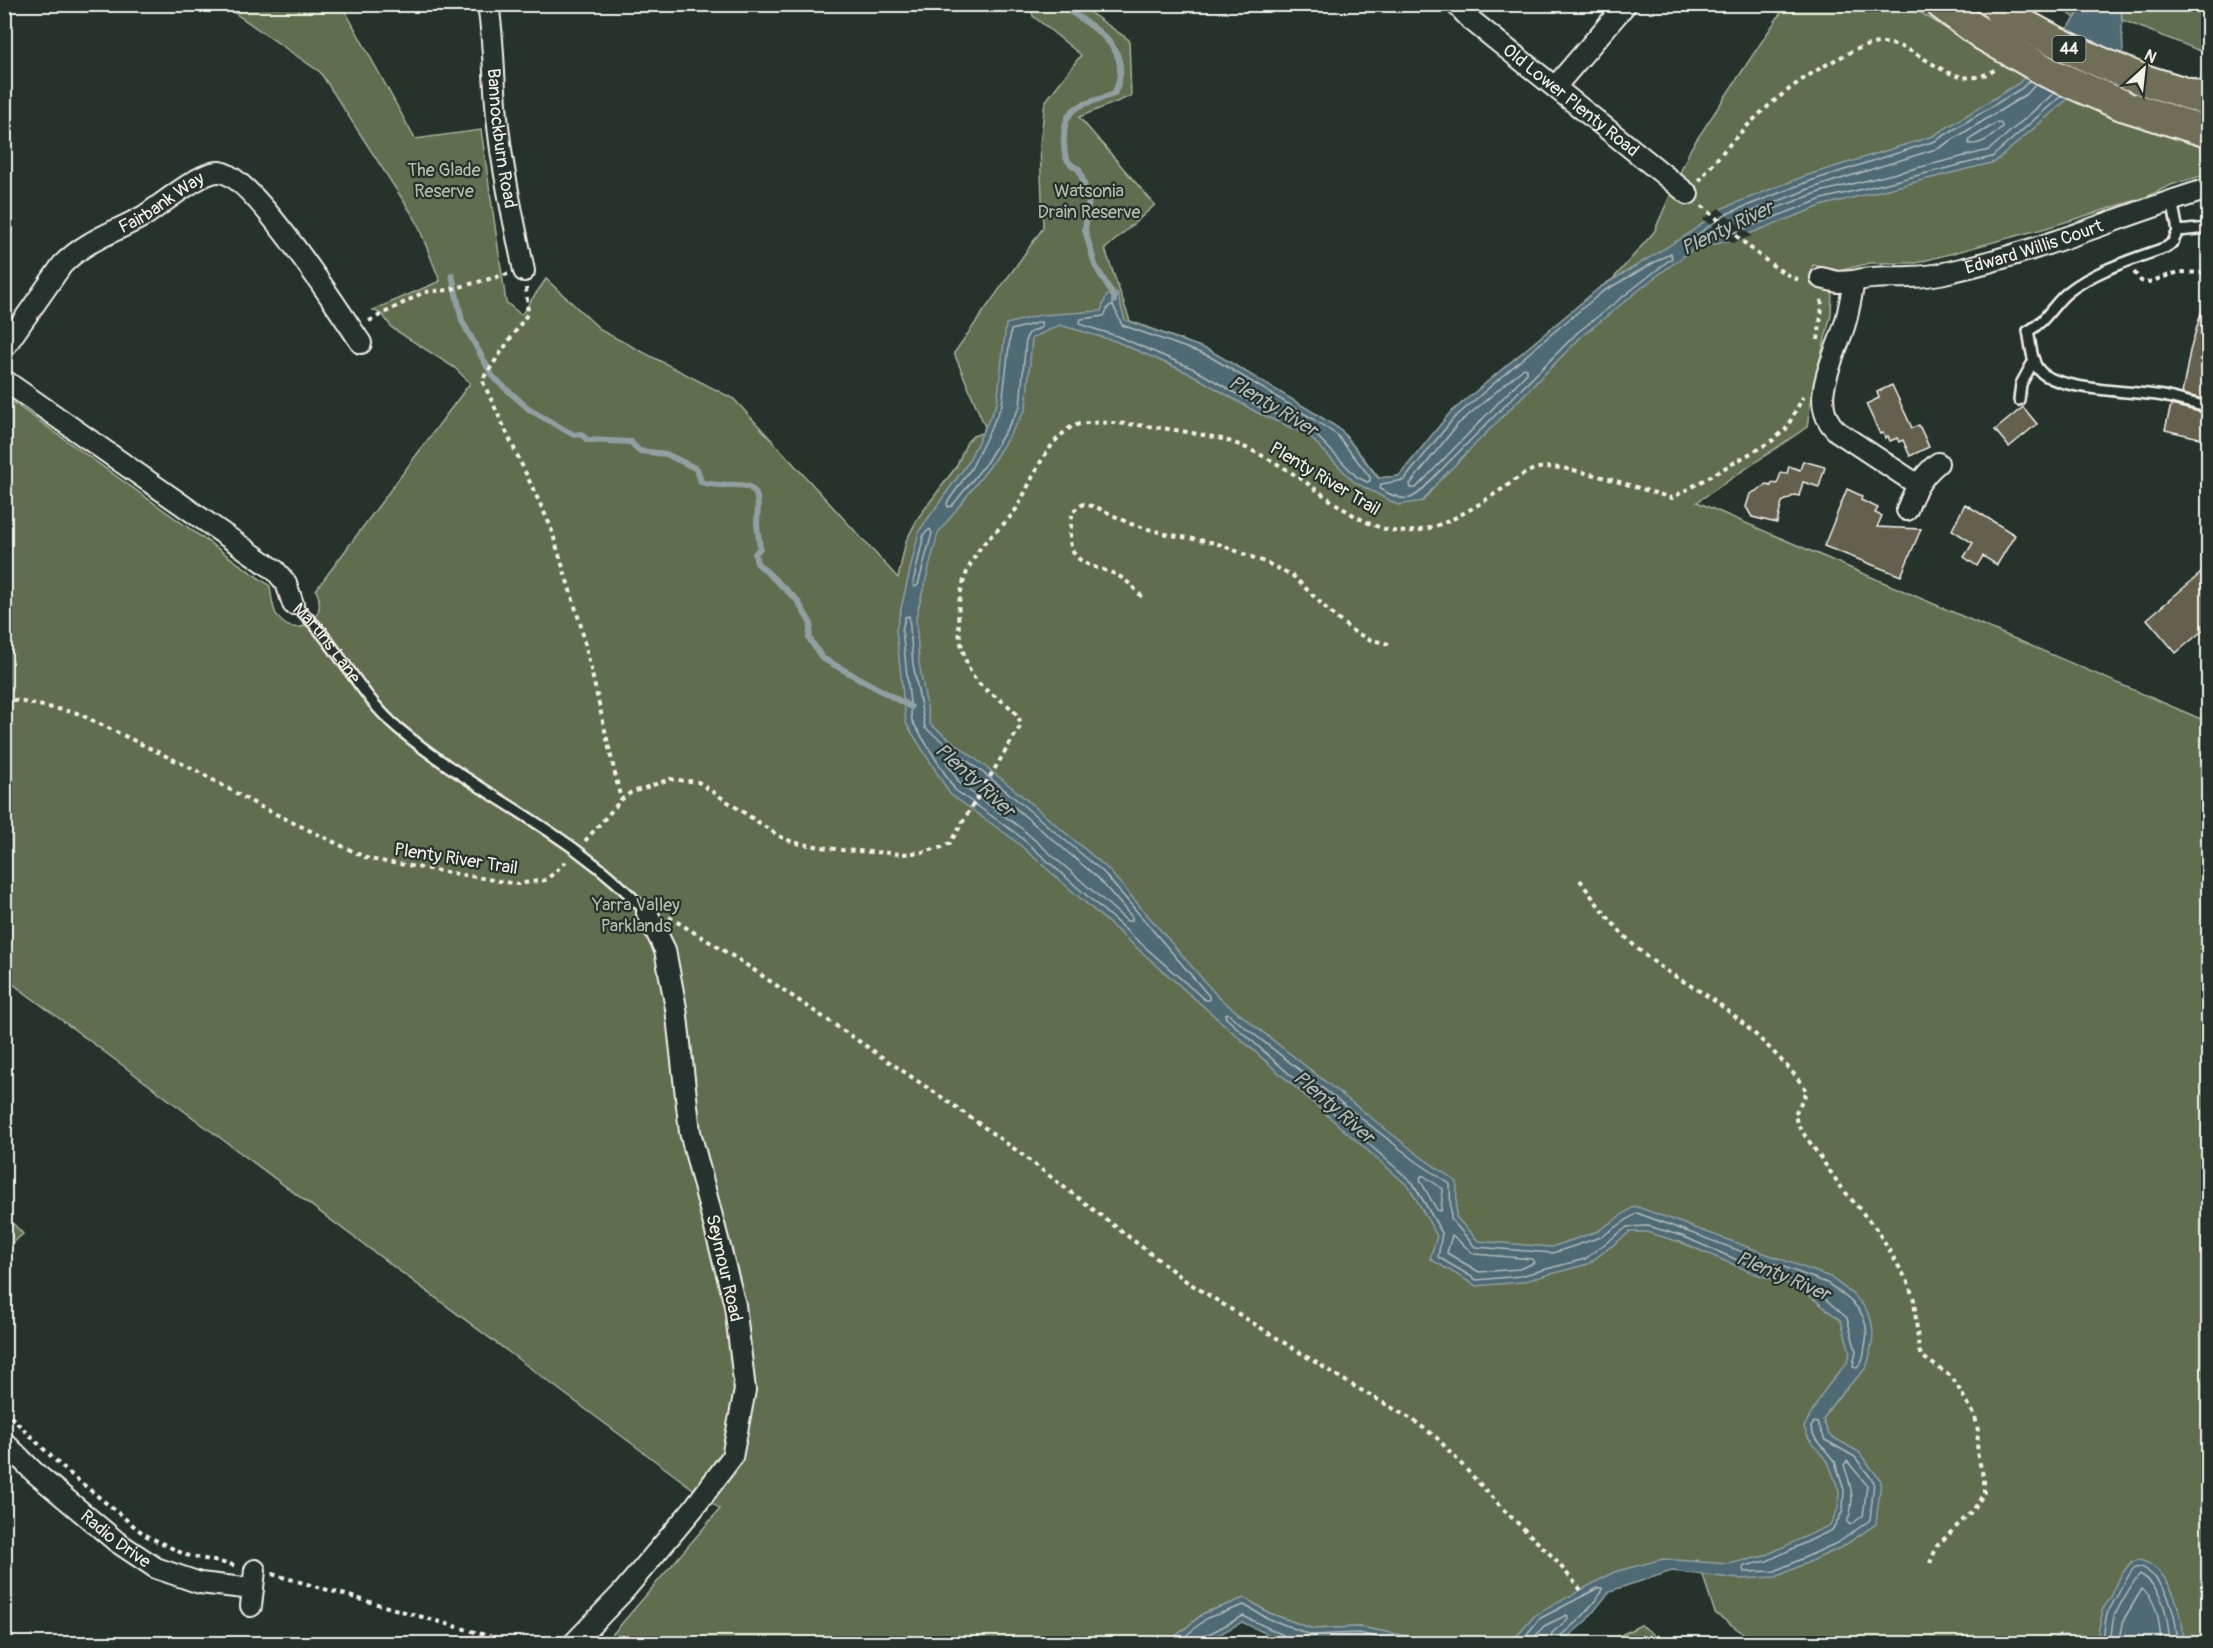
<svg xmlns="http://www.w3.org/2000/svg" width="2213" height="1648" font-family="Pangolin,sans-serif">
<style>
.green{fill:#606d4f;stroke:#aaaf9c;stroke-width:1.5}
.water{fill:#4e6a74;stroke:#90a0a2;stroke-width:1.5}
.pier{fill:#26332d}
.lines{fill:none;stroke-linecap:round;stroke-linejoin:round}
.shore{stroke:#b2bbba;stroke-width:1.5}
.stream{stroke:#90a0a2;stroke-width:6}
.building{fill:#65604e;stroke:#f4f1e8;stroke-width:1.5}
.lane-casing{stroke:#f4f1e8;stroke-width:14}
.street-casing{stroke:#f4f1e8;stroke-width:24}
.primary-casing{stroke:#f4f1e8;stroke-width:34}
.path{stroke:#f4f1e8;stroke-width:4;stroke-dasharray:4.5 4.5;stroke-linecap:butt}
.lane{stroke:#26332d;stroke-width:9}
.street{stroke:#26332d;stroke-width:20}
.primary{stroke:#716e59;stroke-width:30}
.primary-bridge-casing{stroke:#f4f1e8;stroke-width:34;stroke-linecap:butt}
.primary-bridge{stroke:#716e59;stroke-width:30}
.labels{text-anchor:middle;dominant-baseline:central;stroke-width:4.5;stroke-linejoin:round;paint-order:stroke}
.shield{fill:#26332d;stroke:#b6b8b0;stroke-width:1.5}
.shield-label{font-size:16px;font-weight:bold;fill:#f4f1e8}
.street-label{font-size:18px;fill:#f4f1e8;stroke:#26332d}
.park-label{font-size:18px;fill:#b9bcab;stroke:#26332d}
.water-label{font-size:20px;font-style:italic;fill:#b2bbba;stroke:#26332d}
</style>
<rect width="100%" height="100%" fill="#26332d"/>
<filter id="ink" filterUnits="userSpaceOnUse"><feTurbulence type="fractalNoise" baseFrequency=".0167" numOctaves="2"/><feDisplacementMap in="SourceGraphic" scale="12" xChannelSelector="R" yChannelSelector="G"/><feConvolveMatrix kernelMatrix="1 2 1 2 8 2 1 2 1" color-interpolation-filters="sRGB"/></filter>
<g filter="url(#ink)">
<!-- green -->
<g class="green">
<path d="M 223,5 L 342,5 L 415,139 L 481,130 L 506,302 L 521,315 L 546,279 L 602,331 L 734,399 L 898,578 L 906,541 L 918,518 L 956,467 L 967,442 L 973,436 L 982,433 L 985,427 L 954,353 L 1043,228 L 1040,144 L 1045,102 L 1081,55 L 1033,16 L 1030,5 L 1079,5 L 1129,40 L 1131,96 L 1079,117 L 1155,205 L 1105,249 L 1130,321 L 1211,351 L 1316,414 L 1341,430 L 1379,478 L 1399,476 L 1449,414 L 1599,288 L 1613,279 L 1654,232 L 1691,148 L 1786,5 L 1909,5 L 1975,47 L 2039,83 L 2076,101 L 2114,117 L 2208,144 L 2208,174 L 2171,185 L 2146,197 L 2046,228 L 1916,263 L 1870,263 L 1839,271 L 1813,265 L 1810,278 L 1832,290 L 1831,315 L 1813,387 L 1807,427 L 1697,502 L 2208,722 L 2208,1643 L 1757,1643 L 1715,1613 L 1698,1560 L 1535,1615 L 1511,1643 L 1442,1643 L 1360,1627 L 1313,1629 L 1269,1613 L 1245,1598 L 1204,1613 L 1176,1636 L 1164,1643 L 605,1643 L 720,1509 L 5,978 L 4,396 L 270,586 C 271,595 272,606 276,614 C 292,643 331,621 316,590 L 470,383 L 455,368 L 392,328 L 383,315 L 373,310 L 440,281 L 416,220 L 320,72 Z"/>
<path d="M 2056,5 L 2084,5 L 2075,18 Z"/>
<path d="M 2121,5 L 2208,5 L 2208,54 L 2122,20 Z"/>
<path d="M 4,1214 L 23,1234 L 5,1250 L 4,1250 Z"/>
<path d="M 1641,1625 L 1665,1643 L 1605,1643 Z"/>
</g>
<!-- water -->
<g class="water">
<path d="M 2084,5 L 2121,5 L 2123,51 L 1995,162 L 1824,205 L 1730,241 L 1695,248 L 1654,278 L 1582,336 L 1437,483 L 1423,501 L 1398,505 L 1354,482 L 1309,436 L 1256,412 L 1191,374 L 1115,341 L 1060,325 L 1032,338 L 1026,409 L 990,466 L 938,533 L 916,617 L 919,663 L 930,724 L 1003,780 L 1107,868 L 1218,997 L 1421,1157 L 1457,1182 L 1456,1217 L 1478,1241 L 1552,1247 L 1598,1231 L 1635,1206 L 1830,1277 C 1856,1297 1880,1311 1871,1347 C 1870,1354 1869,1364 1865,1369 C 1849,1387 1834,1398 1823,1420 L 1829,1435 L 1859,1452 L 1881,1481 L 1876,1524 L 1842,1547 L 1776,1577 L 1739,1579 L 1672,1571 L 1610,1591 L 1586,1621 L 1561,1643 L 1511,1643 L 1535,1615 L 1614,1572 L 1663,1559 L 1728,1564 L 1764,1556 L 1830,1525 L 1838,1509 L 1839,1491 L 1829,1464 L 1809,1439 L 1804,1427 L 1824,1391 L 1848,1361 L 1850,1352 L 1841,1321 L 1800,1288 L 1756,1274 L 1680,1242 L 1646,1232 L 1630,1232 L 1588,1264 L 1521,1282 L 1476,1286 L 1430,1259 L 1437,1236 L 1409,1187 L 1013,839 L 950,794 L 906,723 L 896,630 L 919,531 L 967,464 L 997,403 L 1006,324 L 1040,315 L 1101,311 L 1106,296 L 1117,293 L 1125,320 L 1211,351 L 1316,414 L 1341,430 L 1378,478 L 1399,476 L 1449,414 L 1599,288 L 1687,235 L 1723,208 L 1805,176 L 1933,136 L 2019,83 L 2071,24 Z"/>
<path d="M 2139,1560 C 2170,1567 2185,1615 2183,1643 L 2096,1643 L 2103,1609 L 2111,1597 L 2121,1575 L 2131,1562 Z"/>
<path d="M 1245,1598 L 1269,1613 L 1313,1629 L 1360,1627 L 1442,1643 L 1286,1643 L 1242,1622 L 1204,1643 L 1164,1643 L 1176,1636 L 1204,1613 Z"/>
<path d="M 2059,1635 L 2066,1635 L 2072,1643 L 2050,1643 Z"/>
</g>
<!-- pier -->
<path class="pier" d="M 1719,208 L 1752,236 L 1732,243 L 1703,219 Z"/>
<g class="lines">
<!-- shore -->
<g class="shore">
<path d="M 2029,81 L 2022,88 L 1935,141 L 1807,182 L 1726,214 L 1694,237 L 1694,240 L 1697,242 L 1728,235 L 1822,199 L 1992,157 L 2061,96"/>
<path d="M 2036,84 L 2027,94 L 1939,148 L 1809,189 L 1748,213 L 1747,217 L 1750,218 L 1820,192 L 1989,150 L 2054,93"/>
<path d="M 1998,122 L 2001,123 L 2002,127 C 1992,136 1983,145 1969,144 L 1970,139 Z"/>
<path d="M 1671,253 L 1672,258 L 1578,332 L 1432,479 C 1413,502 1406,504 1380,489 L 1381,484 L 1404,480 L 1453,419 L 1536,347 L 1602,292 Z"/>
<path d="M 1113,305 L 1122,325 L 1209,356 L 1313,419 L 1337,435 L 1370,477 L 1370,481 L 1367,482 L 1357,477 L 1312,431 L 1259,407 L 1194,369 L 1117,336 L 1079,324 L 1081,319 L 1104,316 L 1109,306 Z"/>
<path d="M 1041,322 L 1042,327 L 1029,333 L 1026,338 L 1020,407 L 986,463 L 952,506 L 948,507 L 947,503 L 972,467 L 1002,405 L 1011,330 Z"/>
<path d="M 1524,368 L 1527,369 L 1527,373 L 1416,488 L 1411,488 L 1410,484 L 1458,424 Z"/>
<path d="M 930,529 L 932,533 L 918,585 L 915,587 L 913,583 L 924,534 Z"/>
<path d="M 909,616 L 913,664 L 925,728 L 999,785 L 1103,872 L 1209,996 L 1209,1000 L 1205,1000 L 1017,834 L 955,790 L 912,721 L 902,630 L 905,617 Z"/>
<path d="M 947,756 L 995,791 L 1097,877 L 1132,917 L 1132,921 L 1127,921 L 1021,828 L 961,785 L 945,760 Z"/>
<path d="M 1227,1013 L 1417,1162 L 1450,1184 L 1451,1219 L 1475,1247 L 1553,1253 L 1601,1237 L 1637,1213 L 1827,1283 C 1851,1300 1873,1314 1865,1346 C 1864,1354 1863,1362 1857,1368 L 1853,1366 L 1856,1351 L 1847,1318 L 1823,1297 L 1803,1284 L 1758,1269 L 1682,1236 L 1648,1226 L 1627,1227 L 1585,1259 L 1520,1276 L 1477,1280 L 1438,1257 L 1442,1233 L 1413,1183 L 1226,1018 L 1225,1015 Z"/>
<path d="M 1421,1176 L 1424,1176 L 1443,1189 L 1441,1211 L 1437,1210 L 1420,1180 Z"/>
<path d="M 1452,1235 L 1474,1254 L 1532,1259 L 1534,1263 L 1519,1269 L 1479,1272 L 1447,1253 Z"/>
<path d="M 1814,1422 L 1818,1423 L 1825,1440 L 1855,1457 L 1874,1482 L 1870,1520 L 1839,1542 L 1775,1571 L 1744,1572 L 1743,1569 L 1744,1566 L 1767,1561 L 1832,1530 L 1843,1511 L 1844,1490 L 1835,1462 L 1814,1436 L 1811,1427 Z"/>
<path d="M 1847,1461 L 1867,1485 L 1863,1516 L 1850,1525 L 1847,1522 C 1856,1501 1851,1485 1844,1465 Z"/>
<path d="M 1176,1644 L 1207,1618 L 1244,1605 L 1267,1618 L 1311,1635 L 1359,1633 L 1406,1644"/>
<path d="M 1202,1644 L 1205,1636 L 1243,1616 L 1283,1635 L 1287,1644"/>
<path d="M 1294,1644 L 1297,1638 C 1322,1646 1347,1638 1372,1644"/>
<path d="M 1519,1644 L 1539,1619 L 1598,1588 L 1602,1588 L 1602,1592 L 1582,1617 L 1559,1637 L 1557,1644"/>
<path d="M 1529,1644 L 1544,1626 L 1567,1615 L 1568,1619 L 1552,1633 L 1550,1644"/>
<path d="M 2102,1644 C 2105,1633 2104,1621 2108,1612 C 2111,1607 2131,1570 2134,1568 C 2140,1564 2146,1569 2150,1573 C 2171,1589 2176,1618 2178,1644"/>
<path d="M 2110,1644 C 2112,1635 2111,1623 2115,1615 C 2118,1608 2135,1578 2140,1574 C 2164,1588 2168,1618 2170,1644"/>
<path d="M 2119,1644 L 2124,1619 L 2142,1589 C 2158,1600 2160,1625 2161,1644"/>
</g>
<!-- stream -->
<g class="stream">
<path d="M 1060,4 C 1092,28 1137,47 1114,94 C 1083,106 1062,103 1064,143 C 1064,157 1067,164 1079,169 L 1089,199 L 1085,230 L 1095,265 L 1114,297 L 1114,301"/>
<path d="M 452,275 L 462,321 L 493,377 L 530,410 L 574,435 L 581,434 L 587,440 L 631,442 L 639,451 L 666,454 L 697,469 L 701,482 C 716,487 723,484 738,485 C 764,485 757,509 757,524 C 758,532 759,540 760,548 L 755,554 L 757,563 L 797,600 L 811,624 L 809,638 L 822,658 L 911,707"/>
</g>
</g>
<!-- building -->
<g class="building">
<path d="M 2203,306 L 2208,306 L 2208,400 L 2182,394 L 2190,351 Z"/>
<path d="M 1892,385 L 1912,428 L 1919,425 L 1929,447 L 1910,456 L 1903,440 L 1899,442 L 1897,438 L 1890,441 L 1888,436 L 1885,438 L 1883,433 L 1880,434 L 1866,404 L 1879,398 L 1877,392 Z"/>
<path d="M 2171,405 L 2208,414 L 2208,440 L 2165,430 Z"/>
<path d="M 2023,407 L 2037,424 L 2009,447 L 1995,430 Z"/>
<path d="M 1803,461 L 1825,467 L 1819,487 L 1803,482 L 1799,496 L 1795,495 L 1782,502 L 1777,523 L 1752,517 L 1746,507 L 1750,494 L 1767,485 L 1771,486 L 1772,483 L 1777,484 L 1781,473 L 1787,474 L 1789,466 L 1800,470 Z"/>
<path d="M 1847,489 L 1862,496 L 1861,500 L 1878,508 L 1875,513 L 1882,516 L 1877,527 L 1921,529 L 1901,576 L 1824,546 Z"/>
<path d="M 1965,504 L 2015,535 L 1997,565 L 1983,556 L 1977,566 L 1964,557 L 1973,543 L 1952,530 Z"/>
<path d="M 2208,567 L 2208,626 L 2176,653 L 2147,619 Z"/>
</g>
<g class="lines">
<!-- lane casing -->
<g class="lane-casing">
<g id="lane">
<path d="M 2172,200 L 2178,231 L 2208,228"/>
<path d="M 2178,231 L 2173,242 L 2167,247 C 2134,259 2096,270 2068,292 C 2053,304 2045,323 2028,331 C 2031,344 2031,362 2040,371 C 2058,391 2136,391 2163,396 C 2178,399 2193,404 2208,407"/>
<path d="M 2019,400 L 2021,384 L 2034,360"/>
<path id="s1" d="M 293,604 C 336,639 357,694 399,729 C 477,795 577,834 647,913"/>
</g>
</g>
<!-- street casing -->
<g class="street-casing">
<g id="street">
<path id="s2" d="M 488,4 C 495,47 493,91 499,134 C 504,180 515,225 524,271"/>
<path id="s3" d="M 1456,4 L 1471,20 L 1688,194"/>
<path d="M 1555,87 L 1626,4"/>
<path d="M 1821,278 L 1838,282 L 1854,281"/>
<path id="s4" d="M 4,348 L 62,265 C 86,240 115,232 144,216 C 161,205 201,171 219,172 C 252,174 340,312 361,343"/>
<path d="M 4,380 L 275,570 L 286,583 L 293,604"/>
<path id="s5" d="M 1918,485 L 1838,432 C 1806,405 1834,359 1844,327 C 1849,312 1851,296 1854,281 C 1872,276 1889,278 1908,277 C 1923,277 1938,275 1953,271 C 2041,251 2123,215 2208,189"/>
<path d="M 1907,510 C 1913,492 1923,475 1938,463"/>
<path id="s6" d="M 4,1442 L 34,1472 L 117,1542 L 156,1568 L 200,1583 L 253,1589"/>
<path d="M 251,1606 L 255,1570"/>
<path d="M 573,1644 L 623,1592 L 693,1509 L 732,1457 L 745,1390 L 735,1305 L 690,1132 L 676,1008 L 665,950 L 647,913"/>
</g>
</g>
<!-- primary casing -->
<g class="primary-casing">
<g id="primary">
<path d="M 1941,4 L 1983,35"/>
<path d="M 2141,79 L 2208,100"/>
<path d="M 2122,105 L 2208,132"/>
</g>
</g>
<!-- path -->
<g class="path">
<path d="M 1699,181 C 1737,132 1780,89 1835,60 C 1849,53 1866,43 1882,43 C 1925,44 1951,98 1996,69"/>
<path d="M 1702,206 C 1726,225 1775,275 1803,281"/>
<path d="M 2134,272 L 2141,281 L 2146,283 L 2179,272 L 2208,273"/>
<path d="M 526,288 L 528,313 L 482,380 L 550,525 L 581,626 L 621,800"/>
<path d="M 369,321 L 424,292 L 448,290 L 508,274"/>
<path d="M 1818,340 L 1822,307 L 1821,297"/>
<path d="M 1142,597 C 1134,588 1128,581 1117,575 C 1099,566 1072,567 1070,540 C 1070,531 1072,521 1072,512 L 1083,504 L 1096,507 L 1131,524 L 1166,534 L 1216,543 L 1267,563 L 1293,576 L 1336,618 L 1353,631 L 1368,639 L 1393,645"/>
<path d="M 4,698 L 77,713 L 197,771 L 259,806 L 369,859 L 517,884 L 546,880 L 568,860"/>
<path d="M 585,841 L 621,800 L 630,793 L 670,779 L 698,782 L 779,836 L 795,843 L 842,850 L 903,854 L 923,852 L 942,847 L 950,843 L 1021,725 C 1017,704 989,697 976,680 C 967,668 963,653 960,638 C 955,605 961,575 981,547 C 992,533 1009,522 1018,506 C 1033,478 1044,446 1071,427 C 1091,414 1200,433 1226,440 C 1247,447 1270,459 1289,471 C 1321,491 1357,525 1394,531 C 1430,536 1468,512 1496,493 C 1511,484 1522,472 1539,468 C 1567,462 1642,490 1672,498 L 1772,441 L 1786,429 L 1803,397"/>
<path d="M 1580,880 C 1600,909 1622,937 1650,959 C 1669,974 1691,985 1712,999 C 1741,1019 1787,1062 1807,1091 L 1795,1114 L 1797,1124 L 1841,1187 L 1877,1230 L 1908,1282 L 1914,1300 L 1919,1351 L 1923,1357 L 1952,1377 L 1975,1416 L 1978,1431 L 1977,1453 L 1984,1479 L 1984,1493 L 1974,1509 L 1937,1546 L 1930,1563"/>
<path d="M 669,917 L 739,960 L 950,1103 L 1016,1150 L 1186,1281 L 1347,1382 L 1413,1420 L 1437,1438 L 1505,1511 L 1552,1556 L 1581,1590"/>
<path d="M 4,1410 L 62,1467 L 145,1535 L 186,1555 L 238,1566"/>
<path d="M 272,1574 L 517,1644"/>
</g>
<!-- lane -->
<use href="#lane" class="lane"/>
<!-- street -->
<use href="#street" class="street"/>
<!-- primary -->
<use href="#primary" class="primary"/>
<!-- primary-bridge casing -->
<g class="primary-bridge-casing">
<g id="primary-bridge">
<path d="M 2000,11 C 2045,38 2092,60 2141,79"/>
<path d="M 1983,35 L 2049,73 L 2122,105"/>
</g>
</g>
<!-- primary-bridge -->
<use href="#primary-bridge" class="primary-bridge"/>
</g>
</g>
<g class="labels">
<!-- shield labels -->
<rect class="shield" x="2052.5" y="36" width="33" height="26" rx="4.5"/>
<g class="shield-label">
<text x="2069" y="49">44</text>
</g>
<!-- street labels -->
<g class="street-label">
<text stroke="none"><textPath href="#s3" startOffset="150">Old Lower Plenty Road</textPath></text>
<text stroke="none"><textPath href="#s2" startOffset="135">Bannockburn Road</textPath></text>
<text stroke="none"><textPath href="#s4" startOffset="219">Fairbank Way</textPath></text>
<text stroke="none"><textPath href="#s5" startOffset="440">Edward Willis Court</textPath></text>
<text transform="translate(1325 479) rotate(31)">Plenty River Trail</text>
<text stroke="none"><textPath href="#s1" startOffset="52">Martins Lane</textPath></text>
<text transform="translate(456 859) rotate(9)">Plenty River Trail</text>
<text transform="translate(724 1268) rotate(77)">Seymour Road</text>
<text stroke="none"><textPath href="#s6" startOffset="148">Radio Drive</textPath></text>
</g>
<!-- park labels -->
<g class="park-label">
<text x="444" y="170">The Glade<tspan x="444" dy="21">Reserve</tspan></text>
<text x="1089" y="191">Watsonia<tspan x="1089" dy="21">Drain Reserve</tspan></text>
<text x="636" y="905">Yarra Valley<tspan x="636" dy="21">Parklands</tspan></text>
</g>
<!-- water labels -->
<g class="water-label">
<text transform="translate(1727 228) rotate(-26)">Plenty River</text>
<text transform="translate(1273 406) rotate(31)">Plenty River</text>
<text transform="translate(975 780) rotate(42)">Plenty River</text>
<text transform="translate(1334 1107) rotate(41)">Plenty River</text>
<text transform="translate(1783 1276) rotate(23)">Plenty River</text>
</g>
</g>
<!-- margin -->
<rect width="2213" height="1648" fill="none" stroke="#26332d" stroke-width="24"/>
<rect x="12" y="12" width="2189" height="1624" fill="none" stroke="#f4f1e8" stroke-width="2" filter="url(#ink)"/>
<!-- north arrow -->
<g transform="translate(2144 69) rotate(27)" stroke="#26332d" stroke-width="4.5" paint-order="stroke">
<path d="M0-4.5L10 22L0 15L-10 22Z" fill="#f4f1e8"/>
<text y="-9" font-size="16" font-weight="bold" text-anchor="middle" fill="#f4f1e8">N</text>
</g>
</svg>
